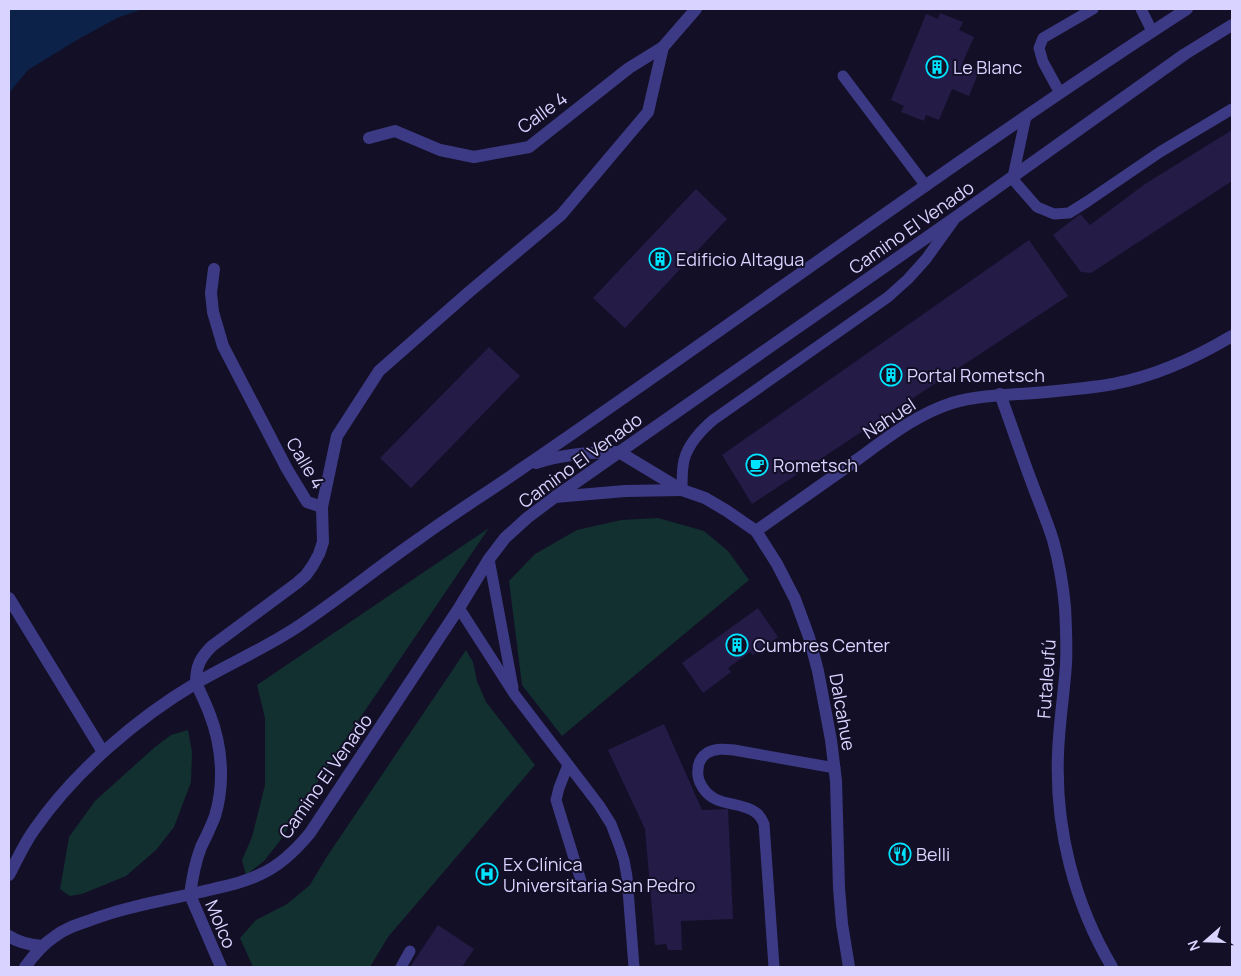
<svg xmlns="http://www.w3.org/2000/svg" width="1241" height="976" font-family="Manrope,sans-serif">
<style>
.green{fill:#12302f}
.water{fill:#0c2248}
.building{fill:#241b47}
.lines{fill:none;stroke-linecap:round;stroke-linejoin:round}
.service{stroke:#3d3a85;stroke-width:11}
.minor{stroke:#3d3a85;stroke-width:12}
.tertiary{stroke:#3d3a85;stroke-width:12}
.labels{text-anchor:middle;dominant-baseline:central;stroke-width:4;stroke-linejoin:round;paint-order:stroke}
.poi-label{font-size:18px;fill:#d9d4ff;stroke:#130f26;text-anchor:start}
.street-label{font-size:18px;fill:#d9d4ff;stroke:#130f26}
</style>
<rect width="100%" height="100%" fill="#130f26"/>
<!-- green -->
<g class="green">
<path d="M 658,518 L 704,531 L 728,551 L 749,580 L 562,736 L 522,685 L 509,581 L 535,554 L 577,530 L 621,520 Z"/>
<path d="M 489,528 L 341,746 L 279,842 L 264,861 L 246,875 L 242,860 L 252,837 L 265,785 L 265,718 L 257,685 Z"/>
<path d="M 466,650 L 473,662 L 477,681 L 486,702 L 535,765 L 388,937 L 370,967 L 253,967 L 240,938 L 256,920 L 287,904 L 310,885 L 326,858 Z"/>
<path d="M 188,730 L 192,752 L 191,782 L 174,827 L 156,850 L 126,876 L 82,894 L 70,896 L 60,889 L 69,837 L 95,801 L 155,747 L 171,735 Z"/>
</g>
<!-- water -->
<path class="water" d="M 9,9 L 143,9 L 117,18 L 77,40 L 28,70 L 9,93 Z"/>
<!-- building -->
<g class="building">
<path d="M 940,13 L 963,22 L 959,30 L 974,37 L 962,64 L 979,71 L 969,96 L 952,89 L 939,120 L 926,115 L 924,121 L 901,112 L 904,106 L 891,100 L 926,14 L 938,19 Z"/>
<path d="M 1232,130 L 1232,181 L 1091,273 L 1081,272 L 1053,235 L 1080,214 L 1090,225 L 1145,184 Z"/>
<path d="M 696,189 L 727,219 L 625,328 L 593,298 Z"/>
<path d="M 1029,240 L 1068,296 L 752,504 L 722,455 Z"/>
<path d="M 489,347 L 520,376 L 411,488 L 380,458 Z"/>
<path d="M 758,608 L 778,637 L 753,655 L 750,652 L 728,668 L 731,672 L 703,693 L 682,663 Z"/>
<path d="M 664,724 L 702,810 L 728,809 L 733,919 L 681,921 L 682,950 L 668,950 L 666,944 L 655,945 L 645,829 L 608,750 Z"/>
<path d="M 438,925 L 474,949 L 462,967 L 410,967 Z"/>
</g>
<g class="lines">
<!-- service -->
<g class="service">
<path d="M 1141,9 L 1152,31"/>
<path d="M 843,76 L 926,186"/>
<path d="M 1060,93 L 1043,62 L 1039,48 L 1043,38 L 1093,9"/>
<path d="M 1026,116 L 1013,177 L 1016,183 L 1037,207 L 1054,214 L 1069,213 L 1088,201 L 1160,152 L 1232,109"/>
<path d="M 682,490 C 682,482 682,474 683,466 C 685,447 699,432 713,420 L 888,297 L 908,279 L 926,259 L 954,220"/>
<path d="M 489,559 L 513,688"/>
<path d="M 459,608 L 515,695 L 599,805 L 611,824 L 619,845 L 624,860 L 627,877 L 634,967"/>
<path d="M 568,765 L 559,788 L 556,800 L 581,881"/>
<path d="M 401,967 L 410,951"/>
<path d="M 774,967 L 764,824 C 762,819 760,815 755,812 C 739,801 715,807 703,788 C 699,782 697,776 698,770 C 698,763 701,757 707,753 C 715,748 725,749 734,750 L 835,768"/>
</g>
<!-- minor -->
<g class="minor">
<path d="M 369,138 L 395,131 L 440,150 L 474,157 L 529,147 L 629,68 L 663,47"/>
<path d="M 214,269 L 211,293 L 213,312 L 223,346 L 287,469 L 307,502 L 322,507"/>
<path d="M 1000,394 C 1011,424 1021,454 1032,483 C 1039,502 1047,521 1053,540 C 1059,562 1063,585 1065,607 C 1066,626 1067,645 1066,664 C 1064,694 1059,724 1058,754 C 1055,828 1074,903 1112,967"/>
<path d="M 619,452 L 682,490 L 705,498 L 727,511 L 756,531 L 777,564 L 795,599 L 809,637 L 818,671 L 831,740 L 836,781 L 839,888 L 842,924 L 849,967"/>
<path d="M 555,497 L 625,491 L 682,490"/>
<path d="M 756,531 C 790,507 824,483 858,459 C 887,438 917,414 952,403 C 983,394 1014,395 1046,392 C 1068,390 1091,388 1113,384 C 1156,376 1195,358 1232,336"/>
<path d="M 9,598 L 103,752"/>
<path d="M 196,683 C 196,666 200,658 212,646 L 297,583 L 306,575 L 313,565 L 319,554 L 323,542 L 322,507 L 337,436 L 379,371 L 469,292 L 561,215 L 648,112 L 663,47 L 696,9"/>
<path d="M 190,895 L 221,967"/>
</g>
<!-- tertiary -->
<g class="tertiary">
<path d="M 536,463 C 563,454 591,452 619,452"/>
<path d="M 9,875 C 17,860 24,844 34,830 C 74,772 137,718 198,682 C 229,664 263,649 294,629 C 338,600 378,567 420,538 C 454,513 490,491 524,467 C 746,315 961,155 1187,9"/>
<path d="M 190,895 C 192,879 195,863 201,847 C 206,837 211,827 215,816 C 225,783 222,746 210,715 C 206,704 201,694 196,683"/>
<path d="M 9,936 C 19,943 30,945 42,946"/>
<path d="M 25,967 C 33,956 42,945 54,937 C 64,929 76,925 88,921 C 130,905 174,899 217,888 C 232,885 247,881 261,874 C 281,865 296,850 310,833 L 459,608 L 489,559 L 505,538 L 527,518 L 555,497 L 956,217 L 1185,54 L 1232,25"/>
</g>
</g>
<!-- icons -->
<defs>
<g id="building-ring" transform="scale(1.125)"><circle r="9.5" fill="#130f26" stroke="#00e5ff" stroke-width="1.5"/><path d="M-4-6H4V6H1V3H-1V6H-4ZM-2.5-4.3h1.7v1.8h-1.7ZM.8-4.3h1.7v1.8H.8ZM-2.5-1h1.7V.8h-1.7ZM.8-1h1.7V.8H.8Z" fill="#00e5ff"/></g>
<g id="cafe-ring" transform="scale(1.125)"><circle r="9.5" fill="#130f26" stroke="#00e5ff" stroke-width="1.5"/><path d="M-5.5-4.5H6V0H3Q3 3.5 0 3.5H-2.5Q-5.5 3.5-5.5 0ZM3-3.2v2h1.7v-2ZM-6 4.5H4V6H-6Z" fill="#00e5ff"/></g>
<g id="restaurant-ring" transform="scale(1.125)"><circle r="9.5" fill="#130f26" stroke="#00e5ff" stroke-width="1.5"/><path d="M-5-6h1v4h1v-4h1v4h1v-4h1v5L-1.5 .5V6h-2V.5L-5-1ZM5-6V6H3V1.5H1.5Q1.5-4 5-6Z" fill="#00e5ff"/></g>
<g id="hospital-ring" transform="scale(1.125)"><circle r="9.5" fill="#130f26" stroke="#00e5ff" stroke-width="1.5"/><path d="M-5-5h3v3.5h4V-5h3V5h-3V1.5h-4V5h-3Z" fill="#00e5ff"/></g>
</defs>
<g fill-rule="evenodd">
<use href="#building-ring" x="937" y="67"/>
<use href="#building-ring" x="660" y="259"/>
<use href="#building-ring" x="891" y="375"/>
<use href="#cafe-ring" x="757" y="465"/>
<use href="#building-ring" x="737" y="645"/>
<use href="#restaurant-ring" x="900" y="854"/>
<use href="#hospital-ring" x="487" y="874"/>
</g>
<g class="labels">
<!-- poi labels -->
<g class="poi-label">
<text x="953" y="67">Le Blanc</text>
<text x="676" y="259">Edificio Altagua</text>
<text x="907" y="375">Portal Rometsch</text>
<text x="773" y="465">Rometsch</text>
<text x="753" y="645">Cumbres Center</text>
<text x="916" y="854">Belli</text>
<text x="503" y="864">Ex Clínica<tspan x="503" dy="21">Universitaria San Pedro</tspan></text>
</g>
<!-- street labels -->
<g class="street-label">
<text transform="translate(542 112) rotate(-36)">Calle 4</text>
<text transform="translate(911 227) rotate(-35)">Camino El Venado</text>
<text transform="translate(889 418) rotate(-33)">Nahuel</text>
<text transform="translate(580 460) rotate(-36)">Camino El Venado</text>
<text transform="translate(306 463) rotate(59)">Calle 4</text>
<text transform="translate(1046 679) rotate(-86)">Futaleufú</text>
<text transform="translate(843 712) rotate(80)">Dalcahue</text>
<text transform="translate(325 776) rotate(-55)">Camino El Venado</text>
<text transform="translate(221 924) rotate(67)">Molco</text>
</g>
</g>
<!-- border -->
<rect width="1241" height="976" fill="none" stroke="#d9d4ff" stroke-width="20"/>
<!-- north arrow -->
<g transform="translate(1206 941) rotate(250)" stroke="#130f26" stroke-width="4" paint-order="stroke">
<path d="M0-4L9 19L0 12L-9 19Z" fill="#d9d4ff"/>
<text y="-8" font-size="14" font-weight="bold" text-anchor="middle" fill="#d9d4ff">N</text>
</g>
</svg>
